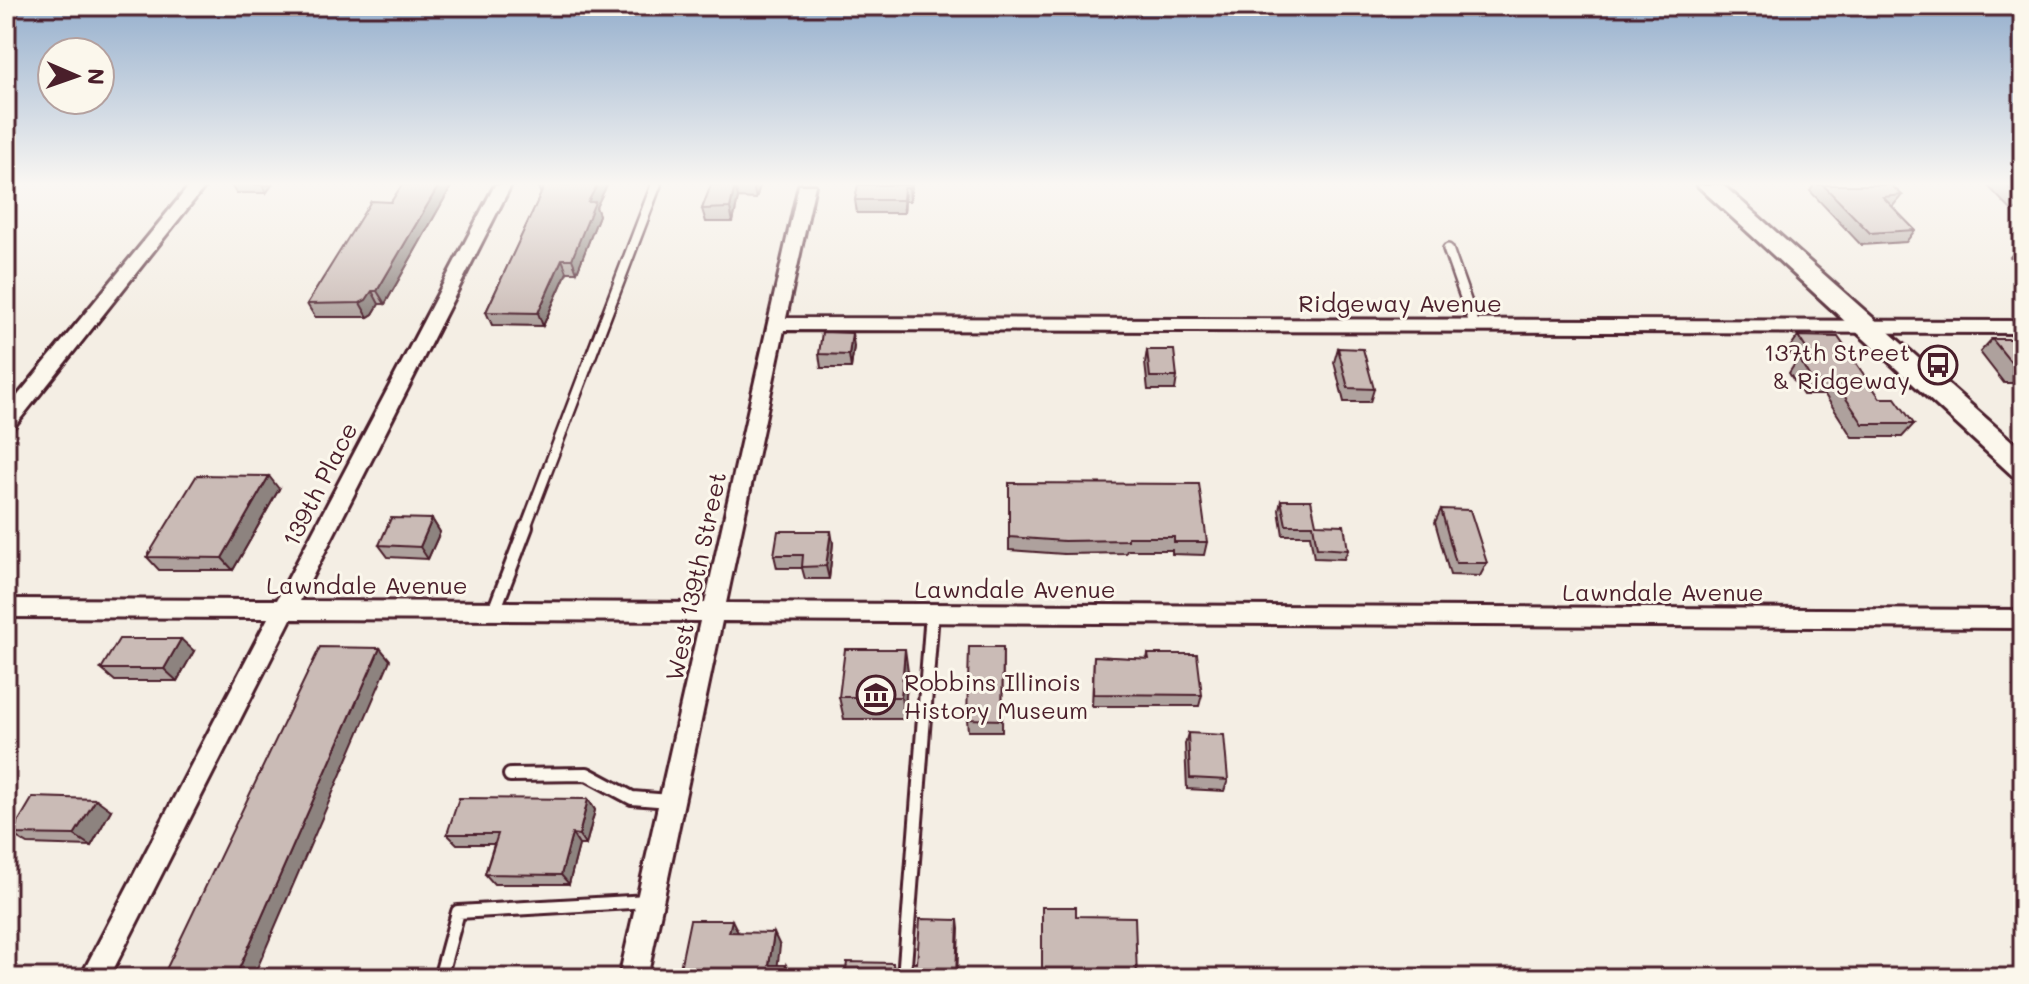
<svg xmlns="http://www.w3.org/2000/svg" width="2029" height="984" font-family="Mali,sans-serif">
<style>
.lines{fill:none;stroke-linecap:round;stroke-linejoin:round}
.lane-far1-casing{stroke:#4a1f2b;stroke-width:14}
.lane-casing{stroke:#4a1f2b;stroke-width:18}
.street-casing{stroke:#4a1f2b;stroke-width:6}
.secondary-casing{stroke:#4a1f2b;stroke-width:6}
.lane-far1{stroke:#fbf7ec;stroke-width:9}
.lane{stroke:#fbf7ec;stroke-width:12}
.street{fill:#fbf7ec;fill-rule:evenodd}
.secondary{fill:#fbf7ec;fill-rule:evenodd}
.wall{fill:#aea19d;stroke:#4a1f2b;stroke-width:2}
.shaded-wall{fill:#8d837f;stroke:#4a1f2b;stroke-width:2}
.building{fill:#cabbb6;stroke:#4a1f2b;stroke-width:2}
.labels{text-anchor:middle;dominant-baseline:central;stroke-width:6;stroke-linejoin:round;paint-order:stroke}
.street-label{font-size:24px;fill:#4a1f2b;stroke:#fbf7ec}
.poi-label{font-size:24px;fill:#4a1f2b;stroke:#fbf7ec;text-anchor:end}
</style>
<rect width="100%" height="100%" fill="#f4eee4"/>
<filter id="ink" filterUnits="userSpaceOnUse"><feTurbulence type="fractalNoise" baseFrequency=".0125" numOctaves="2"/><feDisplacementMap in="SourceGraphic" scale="16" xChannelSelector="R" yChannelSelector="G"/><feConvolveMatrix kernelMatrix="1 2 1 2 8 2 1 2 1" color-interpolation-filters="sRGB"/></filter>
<g filter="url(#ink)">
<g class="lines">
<!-- lane-far1 casing -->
<g class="lane-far1-casing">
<g id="lane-far1">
<path d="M 1448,249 L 1475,326"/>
<path d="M 525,529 L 656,185"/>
</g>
</g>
<!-- lane casing -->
<g class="lane-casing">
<g id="lane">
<path d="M 494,611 L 526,527"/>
<path d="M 510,775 L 587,774 L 632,798 L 670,801"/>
<path d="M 440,978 L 458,912 L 648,901"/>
<path d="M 904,978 L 932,613"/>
</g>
</g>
<!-- street casing -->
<g class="street-casing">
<g id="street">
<path d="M 190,185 L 206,185 L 13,428 L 6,430 L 6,410 Z"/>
<path d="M 495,185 L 511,185 L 300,601 L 705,603 L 799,185 L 815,185 L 786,318 L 2023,321 L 2023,333 L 784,330 L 726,603 L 2023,610 L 2023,628 L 722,621 L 647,978 L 619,978 L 700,621 L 291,619 L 109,978 L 80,978 L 268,618 L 6,617 L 6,599 L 277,600 Z"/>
</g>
</g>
<!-- secondary casing -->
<g class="secondary-casing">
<path id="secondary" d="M 1697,185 L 1723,185 L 2023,451 L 2023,479 L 2013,476 Z"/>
</g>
<!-- lane-far1 -->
<use href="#lane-far1" class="lane-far1"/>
<!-- lane -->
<use href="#lane" class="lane"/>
<!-- street -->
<use href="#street" class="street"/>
<!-- secondary -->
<use href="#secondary" class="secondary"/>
</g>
<!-- wall -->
<g class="wall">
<path d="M 231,185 L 272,185 L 266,193 L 236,193 Z"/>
<path d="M 402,185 L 452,185 L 385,304 L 379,304 L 373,314 L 368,317 L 315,317 L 307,304 L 391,202 Z"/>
<path d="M 539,185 L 607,185 L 596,207 L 599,215 L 577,272 L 567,272 L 543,326 L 492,325 L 486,312 L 541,194 L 538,187 Z"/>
<path d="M 711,185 L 760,185 L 756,199 L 738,198 L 733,222 L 706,222 L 702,209 Z"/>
<path d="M 858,185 L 912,185 L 910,201 L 905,201 L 904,213 L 857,213 L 855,200 Z"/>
<path d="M 1814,185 L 1891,185 L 1902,195 L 1892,207 L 1915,230 L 1906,242 L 1861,245 L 1810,191 Z"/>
<path d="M 1987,185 L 2023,185 L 2023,210 L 2011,210 Z"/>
<path d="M 2022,244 L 2023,244 L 2023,272 L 2010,257 Z"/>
<path d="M 1798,336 L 1880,398 L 1914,424 L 1902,437 L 1852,437 L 1825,395 L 1803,395 L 1789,373 L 1796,362 L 1788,350 Z"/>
<path d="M 1992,339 L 2023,339 L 2023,383 L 2004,383 L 1980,352 Z"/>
<path d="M 854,346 L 851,368 L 821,368 L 819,354 Z"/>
<path d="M 1338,348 L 1374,389 L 1370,402 L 1344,402 L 1334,362 Z"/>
<path d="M 1147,350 L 1177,377 L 1175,390 L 1148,390 L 1145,363 Z"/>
<path d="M 1009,483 L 1207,542 L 1204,555 L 1172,554 L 1172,550 L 1127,550 L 1126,553 L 1064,554 L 1009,550 Z"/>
<path d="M 279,489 L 233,570 L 159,570 L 147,557 Z"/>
<path d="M 1281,500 L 1316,524 L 1348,550 L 1344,559 L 1314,558 L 1310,535 L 1283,535 L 1279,510 Z"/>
<path d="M 1441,509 L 1487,563 L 1480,576 L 1450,575 L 1435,522 Z"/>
<path d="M 432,519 L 440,532 L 428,559 L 388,557 L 379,545 Z"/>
<path d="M 833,543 L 829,579 L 805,579 L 802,568 L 777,568 L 774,555 Z"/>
<path d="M 1003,647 L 1002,731 L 968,731 L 967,719 Z"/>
<path d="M 194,651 L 177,681 L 115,681 L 101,669 Z"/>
<path d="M 1148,654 L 1202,695 L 1199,706 L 1092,706 L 1094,656 L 1147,659 Z"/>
<path d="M 908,672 L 904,719 L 844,719 L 839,697 Z"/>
<path d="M 1188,733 L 1228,780 L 1224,791 L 1187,789 L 1185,744 Z"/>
<path d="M 588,799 L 595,810 L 586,845 L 579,845 L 569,884 L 494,884 L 485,874 L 494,844 L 457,844 L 447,834 Z"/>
<path d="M 111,810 L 91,846 L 28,844 L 11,834 Z"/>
</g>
<!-- shaded-wall -->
<g class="shaded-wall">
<path d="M 262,185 L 272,185 L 266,193 Z"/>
<path d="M 439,185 L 452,185 L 385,304 L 377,291 Z"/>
<path d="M 597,185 L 607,185 L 596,207 L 599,215 L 577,272 L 572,259 L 588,202 Z"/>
<path d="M 735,185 L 738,198 L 733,222 L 730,208 Z"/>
<path d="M 753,185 L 760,185 L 756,199 Z"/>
<path d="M 909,185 L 912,185 L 910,201 L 909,188 Z"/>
<path d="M 904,188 L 905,201 L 904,213 L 903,200 Z"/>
<path d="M 562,259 L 567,272 L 543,326 L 538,313 Z"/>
<path d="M 372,291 L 379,304 L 373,314 L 368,317 L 360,303 Z"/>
<path d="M 852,333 L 854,346 L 851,368 L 849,355 Z"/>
<path d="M 269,476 L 279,489 L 233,570 L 222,558 Z"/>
<path d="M 432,519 L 440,532 L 428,559 L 420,547 Z"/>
<path d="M 831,531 L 833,543 L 829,579 L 826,566 Z"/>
<path d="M 181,639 L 194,651 L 177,681 L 164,669 Z"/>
<path d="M 380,648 L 390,660 L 253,978 L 235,978 Z"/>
<path d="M 905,649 L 908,672 L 904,719 L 901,697 Z"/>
<path d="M 96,799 L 111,810 L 91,846 L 74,835 Z"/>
<path d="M 588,799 L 595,810 L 586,845 L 579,835 Z"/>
<path d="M 572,834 L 579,845 L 569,884 L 561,875 Z"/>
<path d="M 732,920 L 739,934 L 729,932 Z"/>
<path d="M 958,920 L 959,929 L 957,978 L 956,978 Z"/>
<path d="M 774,933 L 780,946 L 776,978 L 769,965 Z"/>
<path d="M 786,965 L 792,978 L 784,978 Z"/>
</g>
<!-- building -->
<g class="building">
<path d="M 402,185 L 439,185 L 377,291 L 372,291 L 366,300 L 360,303 L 307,304 L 371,201 L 391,202 Z"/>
<path d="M 539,185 L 597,185 L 588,202 L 595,202 L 572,259 L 562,259 L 538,313 L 486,312 L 544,187 L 538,187 Z"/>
<path d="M 711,185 L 753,185 L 735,185 L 730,208 L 702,209 Z"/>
<path d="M 858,185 L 909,185 L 909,188 L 904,188 L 903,200 L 855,200 Z"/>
<path d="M 1823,185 L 1891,185 L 1902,195 L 1883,197 L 1915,230 L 1870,233 Z"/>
<path d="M 2006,185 L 2023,185 L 2023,199 L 2020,199 Z"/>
<path d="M 822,332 L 852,333 L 849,355 L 819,354 Z"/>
<path d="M 1798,336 L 1838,337 L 1880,398 L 1895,398 L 1914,424 L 1863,424 L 1835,382 L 1813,382 L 1799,359 L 1813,359 Z"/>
<path d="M 1992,339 L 2023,339 L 2023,370 L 2017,370 Z"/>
<path d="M 1338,348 L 1363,349 L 1374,389 L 1348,388 Z"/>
<path d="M 1147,350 L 1174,350 L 1177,377 L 1150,377 Z"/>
<path d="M 197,475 L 269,476 L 222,558 L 147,557 Z"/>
<path d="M 1009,483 L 1199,484 L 1207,542 L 1174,542 L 1174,537 L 1128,537 L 1128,540 L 1064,541 L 1009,537 Z"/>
<path d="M 1281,500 L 1311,500 L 1316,524 L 1344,525 L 1348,550 L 1317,548 L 1313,525 L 1286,525 Z"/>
<path d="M 1441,509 L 1470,510 L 1487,563 L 1456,563 Z"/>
<path d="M 391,518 L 432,519 L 420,547 L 379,545 Z"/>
<path d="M 778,531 L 831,531 L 826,566 L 802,567 L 803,555 L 774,555 Z"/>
<path d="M 119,639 L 181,639 L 164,669 L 101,669 Z"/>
<path d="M 320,647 L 380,648 L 235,978 L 162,978 Z"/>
<path d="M 969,647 L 1003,647 L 1002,720 L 967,719 Z"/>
<path d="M 845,649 L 905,649 L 901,697 L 839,697 Z"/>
<path d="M 1148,654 L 1197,654 L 1202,695 L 1093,694 L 1094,656 L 1149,659 Z"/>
<path d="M 1188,733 L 1224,735 L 1228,780 L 1190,778 Z"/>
<path d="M 33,797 L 96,799 L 74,835 L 11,834 Z"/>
<path d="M 459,798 L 588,799 L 579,835 L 572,834 L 561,875 L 485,874 L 498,834 L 447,834 Z"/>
<path d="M 1042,907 L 1076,907 L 1076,916 L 1135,917 L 1137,978 L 1042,978 Z"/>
<path d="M 920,919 L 958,920 L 956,978 L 845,978 L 847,962 L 893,963 L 894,974 L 905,978 L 910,974 L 912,963 L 917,963 Z"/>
<path d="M 690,920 L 732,920 L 729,932 L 774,933 L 769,965 L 786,965 L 784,978 L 678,978 Z"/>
</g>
</g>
<!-- sky -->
<linearGradient id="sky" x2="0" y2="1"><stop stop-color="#95afcd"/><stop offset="0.57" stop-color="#faf7f3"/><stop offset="1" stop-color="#faf7f3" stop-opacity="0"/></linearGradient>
<rect width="2029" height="323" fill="url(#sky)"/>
<!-- icons -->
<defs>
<g id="bus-ring" transform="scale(2)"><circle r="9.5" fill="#fbf7ec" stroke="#4a1f2b" stroke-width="1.5"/><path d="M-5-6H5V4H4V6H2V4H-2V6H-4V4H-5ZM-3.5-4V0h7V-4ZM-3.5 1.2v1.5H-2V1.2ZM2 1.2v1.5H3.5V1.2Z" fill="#4a1f2b"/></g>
<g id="museum-ring" transform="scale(2)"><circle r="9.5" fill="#fbf7ec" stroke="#4a1f2b" stroke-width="1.5"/><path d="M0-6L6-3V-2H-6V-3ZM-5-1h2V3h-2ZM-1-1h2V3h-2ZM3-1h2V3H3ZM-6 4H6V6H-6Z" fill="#4a1f2b"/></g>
</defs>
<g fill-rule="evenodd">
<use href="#bus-ring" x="1938" y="365"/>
<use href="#museum-ring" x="876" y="695"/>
</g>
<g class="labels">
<!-- street labels -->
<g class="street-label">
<text x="1400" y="302">Ridgeway Avenue</text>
<text transform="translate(319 484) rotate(-63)">139th Place</text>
<text transform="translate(695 576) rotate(-78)">West 139th Street</text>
<text x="367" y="584">Lawndale Avenue</text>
<text x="1015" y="588">Lawndale Avenue</text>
<text x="1663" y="591">Lawndale Avenue</text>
</g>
<!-- poi labels -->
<g class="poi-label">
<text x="1910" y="351">137th Street<tspan x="1910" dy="28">&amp; Ridgeway</tspan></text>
<text x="904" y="681" text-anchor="start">Robbins Illinois<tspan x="904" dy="28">History Museum</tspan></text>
</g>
</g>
<!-- margin -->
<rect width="2029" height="984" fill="none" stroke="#fbf7ec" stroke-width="32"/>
<rect x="16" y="16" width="1997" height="952" fill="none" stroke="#4a1f2b" stroke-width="3" filter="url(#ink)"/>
<!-- north arrow -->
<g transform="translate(76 76) rotate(92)"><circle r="38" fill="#fbf7ec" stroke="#b4a19f" stroke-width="2"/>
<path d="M0-6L14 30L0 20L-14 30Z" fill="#4a1f2b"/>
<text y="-12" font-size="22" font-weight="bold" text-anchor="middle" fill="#4a1f2b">N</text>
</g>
</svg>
